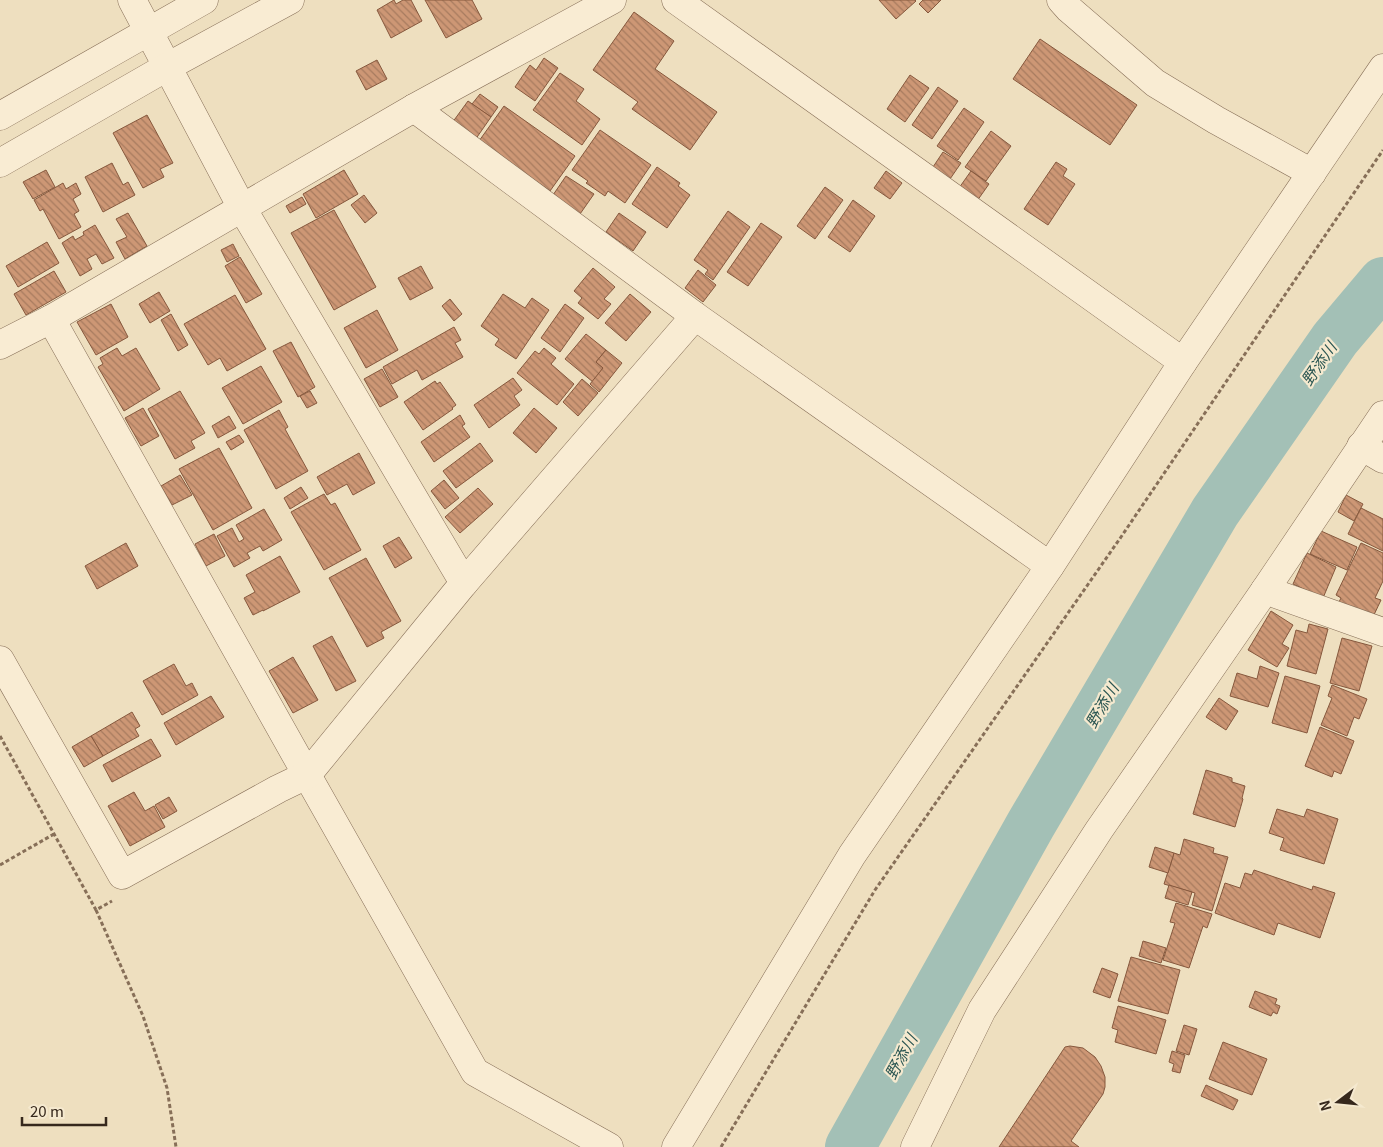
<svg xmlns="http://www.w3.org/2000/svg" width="1383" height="1147" font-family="Georgia,'Noto Sans JP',serif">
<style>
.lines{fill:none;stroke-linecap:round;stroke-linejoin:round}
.river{stroke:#a3c0b6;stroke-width:50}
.building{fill:url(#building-back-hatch);stroke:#86583d}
.minor-casing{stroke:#876f58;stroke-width:29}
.tertiary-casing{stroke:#876f58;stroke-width:29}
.path{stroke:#876f58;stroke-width:3;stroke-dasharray:4 2.5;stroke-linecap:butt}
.minor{stroke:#f9ecd3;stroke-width:28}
.tertiary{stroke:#f9ecd3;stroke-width:28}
.labels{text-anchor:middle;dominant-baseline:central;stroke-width:4.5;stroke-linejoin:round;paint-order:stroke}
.water-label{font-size:16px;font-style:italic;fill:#2b5652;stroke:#f5e9cf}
</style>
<defs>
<pattern id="building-back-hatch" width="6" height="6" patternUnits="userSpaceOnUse" patternTransform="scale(1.25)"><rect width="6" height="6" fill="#cd9775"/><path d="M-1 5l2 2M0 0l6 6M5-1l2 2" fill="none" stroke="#a77b5f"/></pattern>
</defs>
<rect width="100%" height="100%" fill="#eedfbf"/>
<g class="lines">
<!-- river -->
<path class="river" d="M 850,1147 L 1031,824 L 1215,512 L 1335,339 L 1383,282"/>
</g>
<!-- building -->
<g class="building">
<path d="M 394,0 L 396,4 L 403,0 L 411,0 L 422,21 L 391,38 L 377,10 Z"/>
<path d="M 425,0 L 472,0 L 482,19 L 446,38 Z"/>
<path d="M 879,0 L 915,0 L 916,1 L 896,19 Z"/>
<path d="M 923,0 L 941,0 L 928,13 L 919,4 Z"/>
<path d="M 634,12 L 674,41 L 655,69 L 717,112 L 690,150 L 632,109 L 638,102 L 593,70 Z"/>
<path d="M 1040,39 L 1137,105 L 1110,145 L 1013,79 Z"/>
<path d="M 544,58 L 558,68 L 535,101 L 515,87 L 530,65 L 536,70 Z"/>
<path d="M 377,60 L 387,79 L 366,90 L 356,71 Z"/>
<path d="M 560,73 L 584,89 L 576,101 L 600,119 L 582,145 L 533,110 Z"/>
<path d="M 910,75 L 929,88 L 905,122 L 887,109 Z"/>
<path d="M 938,87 L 958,101 L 932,139 L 912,125 Z"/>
<path d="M 480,94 L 498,107 L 491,117 L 472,104 Z"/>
<path d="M 468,101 L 491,117 L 475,140 L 452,123 Z"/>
<path d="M 504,106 L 575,156 L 550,191 L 479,141 Z"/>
<path d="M 964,108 L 984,122 L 958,160 L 937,146 Z"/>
<path d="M 147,115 L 173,163 L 160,169 L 164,177 L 143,188 L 113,133 Z"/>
<path d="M 600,130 L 651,165 L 625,203 L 608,191 L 605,196 L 586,183 L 588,181 L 572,170 Z"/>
<path d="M 991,131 L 1011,146 L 986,181 L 965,167 Z"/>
<path d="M 943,152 L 961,163 L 950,179 L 933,167 Z"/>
<path d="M 1056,162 L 1067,169 L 1063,176 L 1075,184 L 1048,225 L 1024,209 Z"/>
<path d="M 112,163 L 123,185 L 128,182 L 135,195 L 103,212 L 85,177 Z"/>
<path d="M 657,167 L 680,183 L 678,186 L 690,195 L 667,228 L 632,204 Z"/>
<path d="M 46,170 L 55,187 L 33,199 L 23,182 Z"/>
<path d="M 344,170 L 358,194 L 316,218 L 303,194 Z"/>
<path d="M 886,171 L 902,183 L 890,199 L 874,188 Z"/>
<path d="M 971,171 L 989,184 L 977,201 L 959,188 Z"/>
<path d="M 566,176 L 594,194 L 580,214 L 553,195 Z"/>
<path d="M 63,183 L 66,189 L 76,183 L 81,194 L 73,199 L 79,211 L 74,214 L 81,227 L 59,239 L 43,209 L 40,211 L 34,200 Z"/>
<path d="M 825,187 L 843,200 L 815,239 L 797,226 Z"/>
<path d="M 364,195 L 377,213 L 365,223 L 351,205 Z"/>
<path d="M 302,197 L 306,204 L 290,213 L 286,206 Z"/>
<path d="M 853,200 L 875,216 L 850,252 L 828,237 Z"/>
<path d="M 334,210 L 376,287 L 334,310 L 291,233 Z"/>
<path d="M 728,211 L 750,227 L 713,280 L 705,274 L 708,270 L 694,260 Z"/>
<path d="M 128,213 L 147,246 L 125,259 L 116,242 L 127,237 L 116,219 Z"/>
<path d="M 619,213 L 646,232 L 633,251 L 606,232 Z"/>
<path d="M 761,223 L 782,237 L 748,286 L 727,272 Z"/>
<path d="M 95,225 L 114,258 L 102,264 L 96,254 L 87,259 L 92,269 L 80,276 L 62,243 L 73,236 L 75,240 L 84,235 L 83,232 Z"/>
<path d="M 47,242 L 59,263 L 18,287 L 6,266 Z"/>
<path d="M 233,244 L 239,256 L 227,262 L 221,250 Z"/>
<path d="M 240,257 L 262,294 L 246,303 L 225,266 Z"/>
<path d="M 421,266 L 433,288 L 410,300 L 398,278 Z"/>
<path d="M 593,268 L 615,287 L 604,299 L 611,304 L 598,319 L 578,303 L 582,298 L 574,291 Z"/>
<path d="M 698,270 L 716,285 L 703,302 L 685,288 Z"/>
<path d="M 54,271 L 66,292 L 26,315 L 14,294 Z"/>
<path d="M 159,292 L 170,311 L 150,323 L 139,304 Z"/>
<path d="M 503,294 L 525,308 L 532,298 L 549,310 L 516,359 L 495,345 L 499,339 L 481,326 Z"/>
<path d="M 630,294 L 651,312 L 626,341 L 605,323 Z"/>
<path d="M 235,295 L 266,349 L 227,371 L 220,358 L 208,365 L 184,324 Z"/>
<path d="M 450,299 L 462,314 L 454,321 L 442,306 Z"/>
<path d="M 111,304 L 128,337 L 96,355 L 77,322 Z"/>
<path d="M 565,304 L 584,318 L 560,352 L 541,338 Z"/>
<path d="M 377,310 L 398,350 L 366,368 L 344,328 Z"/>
<path d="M 171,314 L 188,345 L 178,351 L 161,320 Z"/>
<path d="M 454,327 L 461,340 L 455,343 L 463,357 L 422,380 L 417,370 L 392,384 L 383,367 Z"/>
<path d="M 586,334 L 606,350 L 596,362 L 603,368 L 593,382 L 565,359 Z"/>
<path d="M 291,342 L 315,387 L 298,397 L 273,351 Z"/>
<path d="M 117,348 L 122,356 L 136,348 L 160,389 L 124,411 L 98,367 L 103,364 L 100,358 Z"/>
<path d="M 544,348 L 556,358 L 551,364 L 574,384 L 557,405 L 517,373 L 535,351 L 539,354 Z"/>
<path d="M 606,350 L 622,363 L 599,392 L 590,384 L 603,368 L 596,362 Z"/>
<path d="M 261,366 L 282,402 L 243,424 L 222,388 Z"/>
<path d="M 382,369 L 398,397 L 380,407 L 364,379 Z"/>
<path d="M 513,378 L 522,390 L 514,396 L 520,405 L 489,428 L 474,405 Z"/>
<path d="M 582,379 L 598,393 L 578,416 L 563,402 Z"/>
<path d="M 435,381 L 437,384 L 440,382 L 456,405 L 452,408 L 453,409 L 423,430 L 404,402 Z"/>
<path d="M 180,391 L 205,433 L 191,441 L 195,448 L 175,459 L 148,409 Z"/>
<path d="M 310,391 L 317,403 L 307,408 L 300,396 Z"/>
<path d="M 143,408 L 159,436 L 141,446 L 125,418 Z"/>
<path d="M 534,408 L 557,428 L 536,453 L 513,433 Z"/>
<path d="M 279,410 L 288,427 L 285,429 L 308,471 L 276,489 L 244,430 Z"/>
<path d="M 460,415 L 465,424 L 462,426 L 470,437 L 434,462 L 421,442 Z"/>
<path d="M 229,416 L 236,428 L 218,438 L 212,426 Z"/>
<path d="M 239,435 L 244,442 L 231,450 L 226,442 Z"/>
<path d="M 480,443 L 493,461 L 456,488 L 443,471 Z"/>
<path d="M 219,448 L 252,508 L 213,530 L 179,469 Z"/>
<path d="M 359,453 L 375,483 L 353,495 L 347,484 L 327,495 L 317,477 Z"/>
<path d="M 180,475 L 192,495 L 172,505 L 161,486 Z"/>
<path d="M 444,480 L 459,498 L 445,509 L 431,491 Z"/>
<path d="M 301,487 L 308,498 L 290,509 L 284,498 Z"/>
<path d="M 478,488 L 493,504 L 460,533 L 445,517 Z"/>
<path d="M 324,494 L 331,505 L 335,503 L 361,550 L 324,570 L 291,512 Z"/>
<path d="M 1346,495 L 1363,504 L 1354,521 L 1338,512 Z"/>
<path d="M 1361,508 L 1383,519 L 1383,551 L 1348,534 Z"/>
<path d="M 264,509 L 282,540 L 263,551 L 260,546 L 247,553 L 250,558 L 234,567 L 217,536 L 232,528 L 239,542 L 244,539 L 236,525 Z"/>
<path d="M 1321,531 L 1357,547 L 1347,570 L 1310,554 Z"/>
<path d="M 214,534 L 225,556 L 206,566 L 195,544 Z"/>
<path d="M 399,537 L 412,558 L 395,568 L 383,546 Z"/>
<path d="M 126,543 L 138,566 L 97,589 L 85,566 Z"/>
<path d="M 1361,543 L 1383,553 L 1383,581 L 1375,598 L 1381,600 L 1372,619 L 1338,604 L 1341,598 L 1336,595 Z"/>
<path d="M 1307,553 L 1336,567 L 1323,598 L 1293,584 Z"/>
<path d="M 280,556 L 300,592 L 263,611 L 263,610 L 253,615 L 244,598 L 255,592 L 246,575 Z"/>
<path d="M 366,558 L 401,621 L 381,632 L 384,638 L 367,647 L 329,578 Z"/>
<path d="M 1271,611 L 1293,625 L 1282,644 L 1289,648 L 1277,667 L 1248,650 Z"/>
<path d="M 1309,624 L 1328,629 L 1316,674 L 1287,666 L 1296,630 L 1307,633 Z"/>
<path d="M 332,636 L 356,681 L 336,691 L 313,646 Z"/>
<path d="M 1342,638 L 1372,646 L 1359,691 L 1330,683 Z"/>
<path d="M 293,657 L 318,700 L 293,713 L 269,671 Z"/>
<path d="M 174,664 L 186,686 L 192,683 L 198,695 L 162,715 L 143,681 Z"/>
<path d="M 1260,666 L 1279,673 L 1268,707 L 1230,696 L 1237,673 L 1257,679 Z"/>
<path d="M 1285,676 L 1320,686 L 1307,733 L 1272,723 Z"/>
<path d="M 1332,685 L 1367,699 L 1359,719 L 1354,717 L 1347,736 L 1321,725 L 1332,698 L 1328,696 Z"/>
<path d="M 211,696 L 224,717 L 176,745 L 164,723 Z"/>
<path d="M 1219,698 L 1238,711 L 1226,730 L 1206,717 Z"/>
<path d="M 132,712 L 140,726 L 135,729 L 139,736 L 103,756 L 91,736 Z"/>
<path d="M 1320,727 L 1354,741 L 1341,774 L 1334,771 L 1332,777 L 1305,766 Z"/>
<path d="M 91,736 L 103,756 L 84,767 L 72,747 Z"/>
<path d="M 151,739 L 161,756 L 112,782 L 103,765 Z"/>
<path d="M 1206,770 L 1232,778 L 1232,782 L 1245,786 L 1242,798 L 1243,799 L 1235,827 L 1193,814 Z"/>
<path d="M 134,792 L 145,811 L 154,806 L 165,827 L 130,846 L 108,806 Z"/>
<path d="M 169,797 L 177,811 L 163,819 L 155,805 Z"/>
<path d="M 1277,809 L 1304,817 L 1307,809 L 1338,819 L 1324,864 L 1280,850 L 1284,838 L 1269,833 Z"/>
<path d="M 1184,839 L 1214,848 L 1213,853 L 1228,857 L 1212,911 L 1192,905 L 1195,893 L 1164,884 L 1174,853 L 1180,855 Z"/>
<path d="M 1155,847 L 1174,853 L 1168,873 L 1149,867 Z"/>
<path d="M 1254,870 L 1312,890 L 1313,886 L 1335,893 L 1320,938 L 1278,923 L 1274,935 L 1215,913 L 1225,883 L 1240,888 L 1245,873 L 1252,875 Z"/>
<path d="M 1169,885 L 1192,892 L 1188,905 L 1165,898 Z"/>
<path d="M 1176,903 L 1212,914 L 1207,928 L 1203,926 L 1189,968 L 1163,960 L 1175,923 L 1170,922 Z"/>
<path d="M 1143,941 L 1166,948 L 1161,963 L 1139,956 Z"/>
<path d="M 1131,957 L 1180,970 L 1168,1014 L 1118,1001 Z"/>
<path d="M 1102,968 L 1118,974 L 1110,998 L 1093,992 Z"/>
<path d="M 1255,991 L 1277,999 L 1275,1004 L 1280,1006 L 1277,1014 L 1273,1012 L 1271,1016 L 1249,1007 Z"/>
<path d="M 1118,1006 L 1166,1020 L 1156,1054 L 1115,1042 L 1118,1030 L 1112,1028 Z"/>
<path d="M 1184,1025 L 1197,1029 L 1189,1055 L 1176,1051 Z"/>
<path d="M 1223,1042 L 1267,1059 L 1252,1095 L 1209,1079 Z"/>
<path d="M 1070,1046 L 1083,1048 L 1095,1057 L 1101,1066 L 1105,1077 L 1105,1087 L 1103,1094 L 1071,1141 L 1079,1147 L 999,1147 L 1065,1047 Z"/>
<path d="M 1172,1051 L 1185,1055 L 1180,1073 L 1172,1071 L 1174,1064 L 1169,1062 Z"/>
<path d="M 1206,1085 L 1238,1100 L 1233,1110 L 1201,1096 Z"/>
</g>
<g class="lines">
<!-- minor casing -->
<g class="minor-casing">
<g id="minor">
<path d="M 132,0 L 242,208 L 464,583"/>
<path d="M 676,0 L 1183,362"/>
<path d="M 414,108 L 695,316 L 1050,566"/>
<path d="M 51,319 L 307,775 L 475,1072 L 609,1147"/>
<path d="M 0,345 L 51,319 L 414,108 L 612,0"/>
<path d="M 1361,446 L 1383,459"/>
<path d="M 1265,590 L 1383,632"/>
<path d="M 0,660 L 122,875 L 278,789 L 307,775 L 464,583 L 695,316"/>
<path d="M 676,1147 L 852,855 L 1050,566 L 1183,362 L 1383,68"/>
<path d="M 915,1147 L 982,1010 L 1099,830 L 1265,590 L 1383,415"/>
</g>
</g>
<!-- tertiary casing -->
<g class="tertiary-casing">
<g id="tertiary">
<path d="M 1061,0 L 1069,9 L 1155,83 L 1216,120 L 1312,173"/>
<path d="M 0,116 L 204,0"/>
<path d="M 0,163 L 167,67 L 290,0"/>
</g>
</g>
<!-- path -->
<g class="path">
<path d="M 0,736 L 96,910 L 112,901"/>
<path d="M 0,865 L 54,834"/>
<path d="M 96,910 L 143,1016 L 167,1088 L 176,1147"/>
<path d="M 721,1147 L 875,890 L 1121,537 L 1383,150"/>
</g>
<!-- minor -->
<use href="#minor" class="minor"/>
<!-- tertiary -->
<use href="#tertiary" class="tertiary"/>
</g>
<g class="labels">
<!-- water labels -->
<g class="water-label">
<text transform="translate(1318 363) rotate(-55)">野添川</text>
<text transform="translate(1101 705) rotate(-59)">野添川</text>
<text transform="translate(900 1056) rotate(-61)">野添川</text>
</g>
</g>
<!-- north arrow -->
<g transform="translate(1338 1102) rotate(254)" stroke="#f5e9cf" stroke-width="4" paint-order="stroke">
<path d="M0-4L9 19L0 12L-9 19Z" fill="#36281c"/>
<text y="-8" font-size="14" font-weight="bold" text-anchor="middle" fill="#36281c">N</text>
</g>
<!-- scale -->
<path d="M22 1117v8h84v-8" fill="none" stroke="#36281c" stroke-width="2.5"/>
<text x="30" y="1117" font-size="15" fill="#36281c" stroke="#f5e9cf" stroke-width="4" paint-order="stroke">20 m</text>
</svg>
